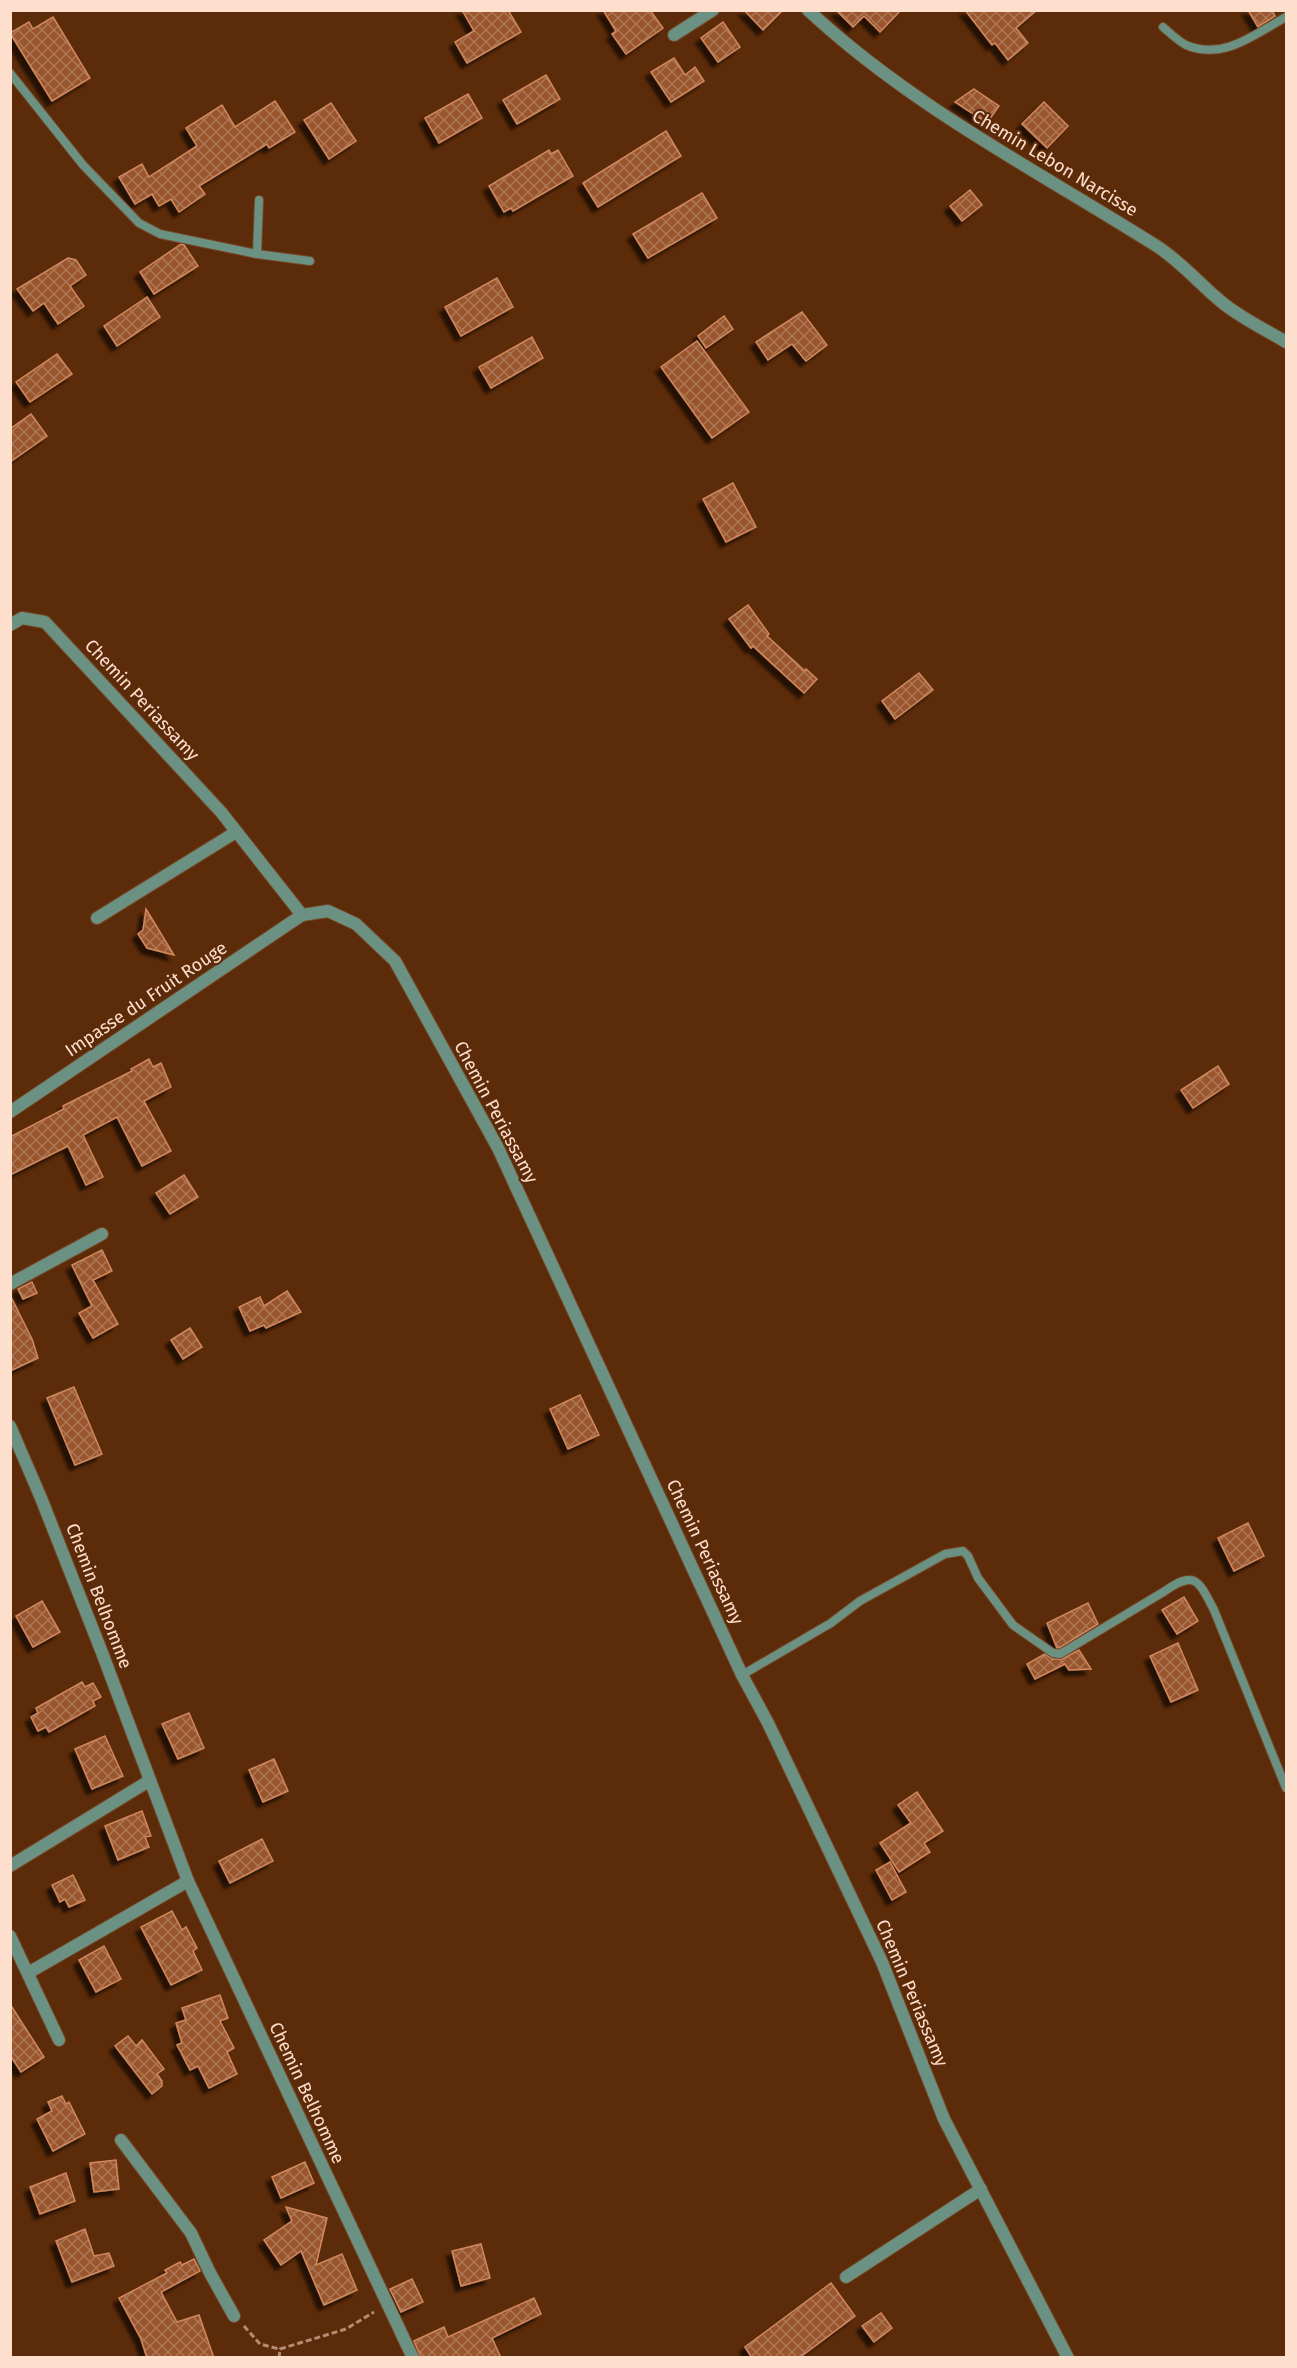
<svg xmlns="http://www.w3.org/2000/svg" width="1297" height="2368" font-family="'Fira Sans',sans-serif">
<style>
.building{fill:url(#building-cross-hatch);stroke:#d0885f;stroke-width:1.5;filter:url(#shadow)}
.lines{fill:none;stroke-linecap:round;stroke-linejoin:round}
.service-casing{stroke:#764828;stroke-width:10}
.minor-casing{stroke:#764828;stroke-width:14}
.path{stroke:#b38c73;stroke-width:3;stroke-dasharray:6 3;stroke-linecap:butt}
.service{stroke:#6b9183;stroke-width:8}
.minor{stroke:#6b9183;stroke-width:12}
.labels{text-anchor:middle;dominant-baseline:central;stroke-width:4.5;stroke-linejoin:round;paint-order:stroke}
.street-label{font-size:18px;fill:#fedecd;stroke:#5c2b09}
</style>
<defs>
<pattern id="building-cross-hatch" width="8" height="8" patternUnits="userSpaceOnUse" patternTransform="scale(1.5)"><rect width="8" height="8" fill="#99562d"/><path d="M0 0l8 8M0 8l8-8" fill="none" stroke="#ad7654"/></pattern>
<filter id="shadow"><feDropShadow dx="-5.5" dy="5.5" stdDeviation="1.5" flood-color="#0009"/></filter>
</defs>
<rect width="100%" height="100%" fill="#5c2b09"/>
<!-- building -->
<g class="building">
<path d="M 462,10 L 508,10 L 521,32 L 467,63 L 455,42 L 474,31 Z"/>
<path d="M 603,10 L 650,10 L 663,28 L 626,54 L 612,34 L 616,31 Z"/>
<path d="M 744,10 L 783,10 L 763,30 Z"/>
<path d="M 836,10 L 901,10 L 880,32 L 864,16 L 853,27 Z"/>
<path d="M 965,10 L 1037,10 L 1016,28 L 1028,43 L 1008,60 L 995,43 L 992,45 Z"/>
<path d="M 1248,10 L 1272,10 L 1275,16 L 1258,27 Z"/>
<path d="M 53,17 L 90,78 L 52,101 L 10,33 L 29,22 L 33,29 Z"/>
<path d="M 723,22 L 740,47 L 718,62 L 701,38 Z"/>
<path d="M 674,58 L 685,75 L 695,67 L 704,81 L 671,102 L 651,72 Z"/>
<path d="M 546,75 L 560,99 L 517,124 L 503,100 Z"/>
<path d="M 974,89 L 999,106 L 987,123 L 955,102 Z"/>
<path d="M 468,94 L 482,118 L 439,143 L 425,118 Z"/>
<path d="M 275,101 L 295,132 L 269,148 L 267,144 L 199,186 L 205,194 L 179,212 L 171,199 L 159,206 L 152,194 L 135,204 L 119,177 L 142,164 L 149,177 L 197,146 L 186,128 L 222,105 L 235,127 Z"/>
<path d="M 1044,102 L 1068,126 L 1047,148 L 1022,124 Z"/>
<path d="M 331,103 L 356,141 L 329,159 L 304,120 Z"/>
<path d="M 666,131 L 681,156 L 598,207 L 583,183 Z"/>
<path d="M 549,150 L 551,154 L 558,150 L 573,176 L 513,211 L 511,208 L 504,212 L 489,186 Z"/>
<path d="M 970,190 L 982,205 L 962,221 L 950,206 Z"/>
<path d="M 702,193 L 717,218 L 648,258 L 633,234 Z"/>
<path d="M 181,244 L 184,245 L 198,266 L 154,294 L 140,272 Z"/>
<path d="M 68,258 L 76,260 L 86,275 L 70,286 L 84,306 L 58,324 L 44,303 L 33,311 L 17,289 Z"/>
<path d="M 497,278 L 513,307 L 461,336 L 445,307 Z"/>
<path d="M 147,297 L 160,317 L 117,346 L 104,326 Z"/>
<path d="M 802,312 L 827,345 L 806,361 L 792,344 L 768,360 L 756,342 Z"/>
<path d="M 724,316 L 733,329 L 706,348 L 698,336 Z"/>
<path d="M 532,337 L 543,358 L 491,388 L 479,367 Z"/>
<path d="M 697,341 L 749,412 L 712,438 L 661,367 Z"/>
<path d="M 57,354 L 72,374 L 30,402 L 16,382 Z"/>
<path d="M 31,414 L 47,436 L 10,462 L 10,429 Z"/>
<path d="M 733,483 L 756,527 L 726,542 L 703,499 Z"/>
<path d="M 748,605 L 769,634 L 767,636 L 805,671 L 806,669 L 817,679 L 804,693 L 753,646 L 751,648 L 729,619 Z"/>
<path d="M 919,673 L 933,690 L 895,719 L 882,701 Z"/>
<path d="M 146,909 L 174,955 L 147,948 L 138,934 L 143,930 Z"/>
<path d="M 149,1059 L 153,1067 L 161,1063 L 171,1087 L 144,1101 L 171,1151 L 142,1166 L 117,1117 L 83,1135 L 103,1177 L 86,1185 L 68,1146 L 10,1175 L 10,1137 L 64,1109 L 63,1106 L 132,1071 L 131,1069 Z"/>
<path d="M 1218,1066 L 1229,1084 L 1193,1108 L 1181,1090 Z"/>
<path d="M 184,1175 L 198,1197 L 170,1214 L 156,1193 Z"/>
<path d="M 102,1250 L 112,1271 L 93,1280 L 118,1324 L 93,1338 L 79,1313 L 92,1306 L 72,1265 Z"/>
<path d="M 32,1282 L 37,1293 L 23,1299 L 18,1289 Z"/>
<path d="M 287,1291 L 301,1312 L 266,1328 L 264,1325 L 250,1331 L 239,1307 L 260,1297 L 264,1306 Z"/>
<path d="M 10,1295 L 32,1339 L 38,1358 L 10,1371 Z"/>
<path d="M 190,1328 L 202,1347 L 183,1359 L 171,1340 Z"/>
<path d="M 74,1387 L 102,1454 L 75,1465 L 47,1398 Z"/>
<path d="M 580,1395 L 599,1435 L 568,1449 L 550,1409 Z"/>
<path d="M 1248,1523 L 1264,1556 L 1234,1571 L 1218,1538 Z"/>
<path d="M 1184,1597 L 1198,1621 L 1177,1634 L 1162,1610 Z"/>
<path d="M 42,1601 L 60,1632 L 33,1647 L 16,1616 Z"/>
<path d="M 1088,1603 L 1098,1624 L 1059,1648 L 1057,1648 L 1047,1623 Z"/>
<path d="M 1178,1643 L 1198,1690 L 1171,1702 L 1150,1656 Z"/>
<path d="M 1079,1650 L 1091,1669 L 1069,1670 L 1065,1664 L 1035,1679 L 1027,1664 L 1045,1654 L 1052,1659 L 1062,1659 Z"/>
<path d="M 82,1682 L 85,1687 L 93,1683 L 101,1697 L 93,1701 L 95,1706 L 49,1732 L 46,1727 L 38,1731 L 31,1717 L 38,1713 L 36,1708 Z"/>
<path d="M 189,1713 L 204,1748 L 178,1759 L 162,1724 Z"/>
<path d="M 105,1736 L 123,1776 L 92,1789 L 75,1749 Z"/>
<path d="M 274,1759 L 288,1791 L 263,1802 L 249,1770 Z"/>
<path d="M 917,1792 L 943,1831 L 924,1843 L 930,1852 L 899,1872 L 880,1843 L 911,1823 L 898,1805 Z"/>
<path d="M 142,1811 L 151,1836 L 145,1837 L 149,1847 L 118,1860 L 105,1826 Z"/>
<path d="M 262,1839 L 273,1861 L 230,1883 L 219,1861 Z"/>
<path d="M 890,1862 L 906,1892 L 892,1900 L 876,1870 Z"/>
<path d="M 73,1875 L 85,1900 L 69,1907 L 65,1899 L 60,1902 L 52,1885 Z"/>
<path d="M 172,1911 L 182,1930 L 186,1927 L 197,1948 L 193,1951 L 202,1970 L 171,1985 L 141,1927 Z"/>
<path d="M 104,1946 L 121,1979 L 96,1992 L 79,1960 Z"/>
<path d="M 220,1995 L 228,2018 L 220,2021 L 234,2048 L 227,2052 L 237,2074 L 209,2088 L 198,2066 L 190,2070 L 177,2045 L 182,2043 L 176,2023 L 186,2020 L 182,2008 Z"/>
<path d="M 10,2004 L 44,2057 L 21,2072 L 10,2055 Z"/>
<path d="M 128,2036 L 136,2046 L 142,2040 L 164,2069 L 157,2074 L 162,2081 L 162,2086 L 152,2094 L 115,2046 Z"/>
<path d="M 62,2096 L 66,2104 L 69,2102 L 85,2134 L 53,2151 L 37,2119 L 52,2111 L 48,2102 Z"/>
<path d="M 116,2160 L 119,2189 L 94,2192 L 90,2163 Z"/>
<path d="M 305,2162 L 314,2183 L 281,2198 L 272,2177 Z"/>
<path d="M 66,2173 L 75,2201 L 40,2214 L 30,2187 Z"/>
<path d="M 286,2207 L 327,2218 L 316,2265 L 342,2254 L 357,2290 L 324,2305 L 301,2251 L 281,2265 L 264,2240 L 292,2221 Z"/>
<path d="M 85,2229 L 94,2256 L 109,2253 L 114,2266 L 72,2282 L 56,2241 Z"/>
<path d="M 481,2244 L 490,2278 L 461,2286 L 452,2251 Z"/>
<path d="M 194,2259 L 200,2271 L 161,2292 L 177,2322 L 199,2315 L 214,2358 L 147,2358 L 141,2339 L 119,2298 L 167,2273 L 165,2270 L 180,2262 L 182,2265 Z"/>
<path d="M 412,2279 L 423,2302 L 401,2312 L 390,2289 Z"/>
<path d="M 831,2283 L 855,2316 L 799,2358 L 752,2358 L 745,2347 Z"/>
<path d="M 534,2298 L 541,2314 L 492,2338 L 501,2358 L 421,2358 L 414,2341 L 444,2327 L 448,2337 Z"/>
<path d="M 881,2313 L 892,2328 L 874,2342 L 862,2326 Z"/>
</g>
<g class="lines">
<!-- service casing -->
<g class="service-casing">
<g id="service">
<path d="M 1163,27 C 1170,33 1178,41 1186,45 C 1223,61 1255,34 1286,17"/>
<path d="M 10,73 L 83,165 L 139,223 L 160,234 L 257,254 L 310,261"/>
<path d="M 257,254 L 259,200"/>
<path d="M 742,1675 L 831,1623 L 860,1601 L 945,1554 L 963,1551 L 968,1556 L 978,1578 L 1013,1625 L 1053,1653 L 1060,1654 L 1165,1591 C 1196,1569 1199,1582 1214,1610 L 1286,1788"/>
</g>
</g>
<!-- minor casing -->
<g class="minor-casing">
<g id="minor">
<path d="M 808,10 C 911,106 1036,170 1155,245 C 1181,261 1200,285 1224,304 C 1243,319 1266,330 1286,342"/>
<path d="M 674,35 L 713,10"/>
<path d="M 10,625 L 22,618 L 45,622 L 221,812 L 302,915 L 328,911 L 356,924 L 395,961 L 498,1148 L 742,1675 L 768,1723 L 882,1962 L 944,2119 L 1068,2358"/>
<path d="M 97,918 L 236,832"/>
<path d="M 10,1112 L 302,915"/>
<path d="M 10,1284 L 102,1234"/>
<path d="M 10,1426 L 41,1498 L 101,1650 L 188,1881 L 413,2358"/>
<path d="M 10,1866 L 149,1781"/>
<path d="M 10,1936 L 59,2040"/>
<path d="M 28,1973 L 188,1881"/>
<path d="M 121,2140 L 191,2233 L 210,2273 L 234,2316"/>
<path d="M 846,2277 L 981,2189"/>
</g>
</g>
<!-- path -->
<g class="path">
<path d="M 244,2326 L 260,2344 L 279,2349"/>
<path d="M 279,2358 L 280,2349 L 346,2329 L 374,2312"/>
</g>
<!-- service -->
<use href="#service" class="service"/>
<!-- minor -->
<use href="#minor" class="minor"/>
</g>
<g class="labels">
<!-- street labels -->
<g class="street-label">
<text transform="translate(1055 163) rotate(31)">Chemin Lebon Narcisse</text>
<text transform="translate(142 700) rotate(47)">Chemin Periassamy</text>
<text transform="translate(146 999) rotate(-34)">Impasse du Fruit Rouge</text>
<text transform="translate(496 1112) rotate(62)">Chemin Periassamy</text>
<text transform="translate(705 1552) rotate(65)">Chemin Periassamy</text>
<text transform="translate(99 1596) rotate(69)">Chemin Belhomme</text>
<text transform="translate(912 1993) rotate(67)">Chemin Periassamy</text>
<text transform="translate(307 2093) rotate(65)">Chemin Belhomme</text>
</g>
</g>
<!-- border -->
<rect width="1297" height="2368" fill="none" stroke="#fedecd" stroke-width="24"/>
</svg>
